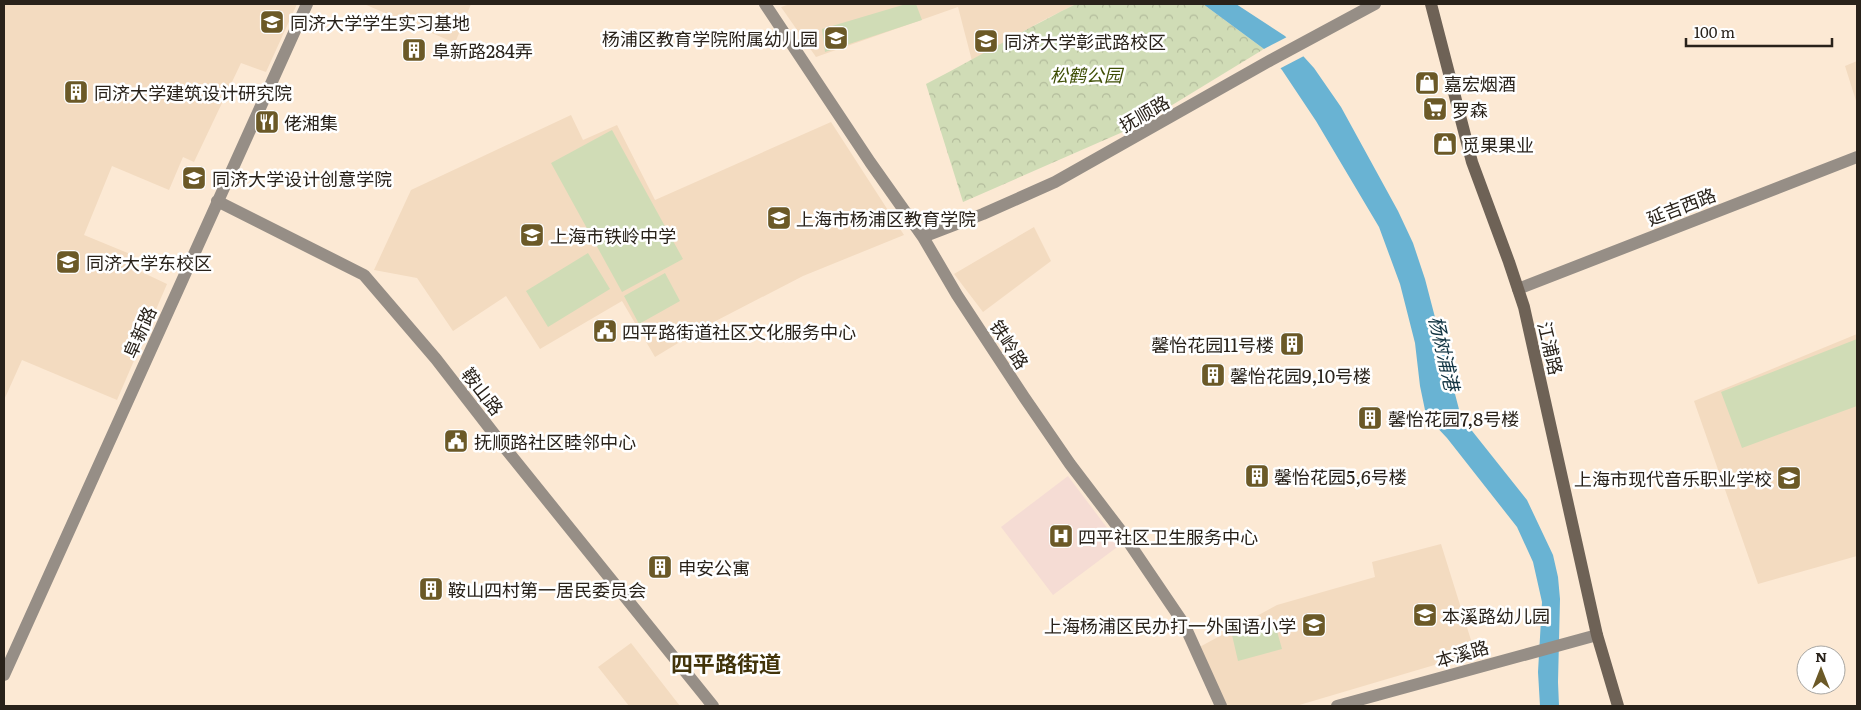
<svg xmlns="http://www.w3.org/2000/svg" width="1861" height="710" viewBox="0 0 1861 710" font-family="Literata,'Noto Sans SC',serif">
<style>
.built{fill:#f3dbc0}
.medical{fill:#f5dcd4}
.park{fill:url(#park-crowns)}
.pitch{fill:#d0dcb6}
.water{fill:#69b3d3}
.pier{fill:#fce9d4}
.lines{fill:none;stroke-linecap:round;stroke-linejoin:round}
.tertiary{stroke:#968e86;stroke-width:12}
.secondary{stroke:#6e6256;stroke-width:12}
.labels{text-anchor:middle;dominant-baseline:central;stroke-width:5;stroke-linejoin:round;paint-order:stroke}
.poi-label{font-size:18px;fill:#29221a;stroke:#fff;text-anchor:start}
.park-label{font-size:18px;font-style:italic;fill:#3e4e04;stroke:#fff}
.street-label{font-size:18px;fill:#29221a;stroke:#fff}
.water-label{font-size:19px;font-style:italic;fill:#123442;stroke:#fff}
.district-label{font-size:22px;font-weight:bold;fill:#42340a;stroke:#fff}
</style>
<defs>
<pattern id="park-crowns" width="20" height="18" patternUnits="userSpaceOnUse" patternTransform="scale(1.25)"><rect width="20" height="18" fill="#d0dcb6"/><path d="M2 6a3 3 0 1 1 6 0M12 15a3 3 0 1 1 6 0" fill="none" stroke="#b3bc9c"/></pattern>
</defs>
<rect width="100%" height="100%" fill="#fce9d4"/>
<path class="built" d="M4 4H297L266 72 241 63 194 162 183 157 169 190 112 166 84 235 135 256 131 267 167 284 117 400 22 360 4 400Z
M364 4H471L455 43Z
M790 4H1076L1040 22 972 61 958 7 816 57 781 7Z
M1857 61V104L1845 66Z
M571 115 583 140 617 125 655 200 831 122 904 235 803 276 708 325 655 357 622 301 540 349 506 296 453 331 417 278 374 270 411 190Z
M1034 227 1051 261 983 312 954 274Z
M1857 334V556L1758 584 1694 401Z
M1441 544 1475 653 1296 706H1224L1194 650 1277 605 1375 577 1372 562Z
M631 643 680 706H629L598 667Z"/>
<path class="medical" d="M1068 476 1120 545 1053 595 1001 527Z"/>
<path class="park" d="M1076 4H1203L1264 49 1141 124 963 202 926 84C977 58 1025 29 1076 4Z"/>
<path class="pitch" d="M906 4H916L922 20 825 52 822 29Z
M612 130 683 259 622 292 551 163Z
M588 253 610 289 548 327 526 291Z
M665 273 680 301 639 324 624 296Z
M1857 339V406L1742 448 1721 392Z
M1275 624 1282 649 1238 661 1232 635Z"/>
<path class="water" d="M1203 4H1236L1285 36 1314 68 1341 107 1398 211 1413 243 1425 279 1461 417 1527 500 1553 555 1558 577 1560 599 1558 682 1559 706H1540L1538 672 1542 602 1533 562 1517 527 1447 438 1431 421 1425 410 1420 386 1415 343 1400 284 1379 227 1316 121 1282 70 1264 49Z"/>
<path class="pier" d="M1287 37 1304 56 1279 69 1262 50Z"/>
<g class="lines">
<path class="tertiary" d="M765 4 870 162 923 237 957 295 1024 397 1070 464 1121 531 1184 624 1221 706
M217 201 364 275 436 359 505 448 713 706
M923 237 983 214 1055 182 1271 60 1375 4
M1518 289 1857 157
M4 675 307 4
M1337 706 1597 635"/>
<path class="secondary" d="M1431 4 1472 162 1509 262 1524 307 1597 635 1618 706"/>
</g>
<defs>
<symbol id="school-square" viewBox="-11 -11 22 22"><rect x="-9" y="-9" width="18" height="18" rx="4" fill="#6b5927" stroke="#fff"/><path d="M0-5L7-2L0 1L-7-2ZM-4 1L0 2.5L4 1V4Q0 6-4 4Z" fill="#fff"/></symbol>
<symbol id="university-square" viewBox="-11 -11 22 22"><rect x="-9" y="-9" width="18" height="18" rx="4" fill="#6b5927" stroke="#fff"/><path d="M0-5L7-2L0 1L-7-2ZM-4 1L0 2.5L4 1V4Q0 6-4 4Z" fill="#fff"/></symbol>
<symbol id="building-square" viewBox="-11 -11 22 22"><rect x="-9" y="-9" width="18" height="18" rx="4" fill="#6b5927" stroke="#fff"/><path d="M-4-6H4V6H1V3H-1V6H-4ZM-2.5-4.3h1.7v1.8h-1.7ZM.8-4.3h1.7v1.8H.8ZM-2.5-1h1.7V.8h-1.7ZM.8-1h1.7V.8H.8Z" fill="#fff"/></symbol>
<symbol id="shop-square" viewBox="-11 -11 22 22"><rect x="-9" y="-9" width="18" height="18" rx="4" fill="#6b5927" stroke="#fff"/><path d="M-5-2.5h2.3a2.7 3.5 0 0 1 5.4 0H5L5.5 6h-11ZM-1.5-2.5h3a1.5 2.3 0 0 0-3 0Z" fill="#fff"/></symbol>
<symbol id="supermarket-square" viewBox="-11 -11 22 22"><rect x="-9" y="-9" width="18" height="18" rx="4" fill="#6b5927" stroke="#fff"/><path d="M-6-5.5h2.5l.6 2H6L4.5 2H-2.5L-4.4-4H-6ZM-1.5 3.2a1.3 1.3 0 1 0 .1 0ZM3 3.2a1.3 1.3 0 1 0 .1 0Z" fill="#fff"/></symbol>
<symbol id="restaurant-square" viewBox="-11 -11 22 22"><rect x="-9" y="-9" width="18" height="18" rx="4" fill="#6b5927" stroke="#fff"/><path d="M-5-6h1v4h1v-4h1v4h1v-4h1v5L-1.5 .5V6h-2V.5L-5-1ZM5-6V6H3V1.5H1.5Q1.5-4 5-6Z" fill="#fff"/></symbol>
<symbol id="civic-square" viewBox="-11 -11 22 22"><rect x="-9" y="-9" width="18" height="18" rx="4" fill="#6b5927" stroke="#fff"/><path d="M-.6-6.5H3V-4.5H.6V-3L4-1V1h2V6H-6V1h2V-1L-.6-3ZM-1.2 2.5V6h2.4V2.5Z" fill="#fff"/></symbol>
<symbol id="hospital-square" viewBox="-11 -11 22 22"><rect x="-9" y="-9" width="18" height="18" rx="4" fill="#6b5927" stroke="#fff"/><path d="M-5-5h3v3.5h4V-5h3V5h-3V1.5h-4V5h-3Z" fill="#fff"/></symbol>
</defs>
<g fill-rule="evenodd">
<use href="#school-square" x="258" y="8" width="28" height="28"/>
<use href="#school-square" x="822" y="24" width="28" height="28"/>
<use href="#university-square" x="972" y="27" width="28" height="28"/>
<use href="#building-square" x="400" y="36" width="28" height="28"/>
<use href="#shop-square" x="1413" y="69" width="28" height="28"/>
<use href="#building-square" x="62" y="78" width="28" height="28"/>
<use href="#supermarket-square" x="1421" y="95" width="28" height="28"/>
<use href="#restaurant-square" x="253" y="108" width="28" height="28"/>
<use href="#shop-square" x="1431" y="130" width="28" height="28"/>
<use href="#school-square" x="180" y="164" width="28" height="28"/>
<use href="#school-square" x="765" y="204" width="28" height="28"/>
<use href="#school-square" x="518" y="221" width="28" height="28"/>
<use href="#school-square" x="54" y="248" width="28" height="28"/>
<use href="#civic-square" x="591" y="317" width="28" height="28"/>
<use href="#building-square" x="1278" y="330" width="28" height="28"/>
<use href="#building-square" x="1199" y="361" width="28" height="28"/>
<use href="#building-square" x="1356" y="404" width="28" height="28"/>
<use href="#civic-square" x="442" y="427" width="28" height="28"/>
<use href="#building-square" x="1243" y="462" width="28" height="28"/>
<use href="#school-square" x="1775" y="464" width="28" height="28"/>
<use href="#hospital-square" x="1047" y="522" width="28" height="28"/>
<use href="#building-square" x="646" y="553" width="28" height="28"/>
<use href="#building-square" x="417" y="575" width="28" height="28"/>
<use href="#school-square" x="1411" y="601" width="28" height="28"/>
<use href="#school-square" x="1300" y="611" width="28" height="28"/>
</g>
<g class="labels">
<g class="poi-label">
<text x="290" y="22">同济大学学生实习基地</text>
<text x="818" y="38" text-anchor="end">杨浦区教育学院附属幼儿园</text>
<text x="1004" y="41">同济大学彰武路校区</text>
<text x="432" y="50">阜新路284弄</text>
<text x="1444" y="83">嘉宏烟酒</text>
<text x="94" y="92">同济大学建筑设计研究院</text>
<text x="1452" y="109">罗森</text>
<text x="284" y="122">佬湘集</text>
<text x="1462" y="144">觅果果业</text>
<text x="212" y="178">同济大学设计创意学院</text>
<text x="796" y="218">上海市杨浦区教育学院</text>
<text x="550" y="235">上海市铁岭中学</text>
<text x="86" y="262">同济大学东校区</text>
<text x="622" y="331">四平路街道社区文化服务中心</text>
<text x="1274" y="344" text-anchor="end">馨怡花园11号楼</text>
<text x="1230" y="375">馨怡花园9,10号楼</text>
<text x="1388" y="418">馨怡花园7,8号楼</text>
<text x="474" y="441">抚顺路社区睦邻中心</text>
<text x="1274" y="476">馨怡花园5,6号楼</text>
<text x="1772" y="478" text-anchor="end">上海市现代音乐职业学校</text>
<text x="1078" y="536">四平社区卫生服务中心</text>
<text x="678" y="567">申安公寓</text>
<text x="448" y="589">鞍山四村第一居民委员会</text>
<text x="1442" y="615">本溪路幼儿园</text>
<text x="1296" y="625" text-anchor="end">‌上海杨浦区民办打一外国语小学</text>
</g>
<g class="park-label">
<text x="1086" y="74">松鹤公园</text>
</g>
<g class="street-label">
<text transform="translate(1144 113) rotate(-30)">抚顺路</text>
<text transform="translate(1681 206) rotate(-21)">延吉西路</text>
<text transform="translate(139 332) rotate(-66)">阜新路</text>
<text transform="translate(1010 344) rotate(57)">铁岭路</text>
<text transform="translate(1551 348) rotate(77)">江浦路</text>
<text transform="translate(483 391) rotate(52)">鞍山路</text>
<text transform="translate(1462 653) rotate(-16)">本溪路</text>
</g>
<g class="water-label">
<text transform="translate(1445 353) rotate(77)">杨树浦港</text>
</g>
<g class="district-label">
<text x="726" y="662">四平路街道</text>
</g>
</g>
<rect width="1861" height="710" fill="none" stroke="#29221a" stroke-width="10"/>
<g transform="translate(1821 670)"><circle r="24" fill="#ffffff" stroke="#a9a7a3"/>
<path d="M0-4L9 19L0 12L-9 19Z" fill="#6b5927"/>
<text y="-8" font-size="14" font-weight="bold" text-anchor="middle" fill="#29221a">N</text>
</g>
<path d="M1686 38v8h146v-8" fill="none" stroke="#29221a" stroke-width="2.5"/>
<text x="1694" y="38" font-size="15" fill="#29221a" stroke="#ffffff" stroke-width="4" paint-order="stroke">100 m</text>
</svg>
